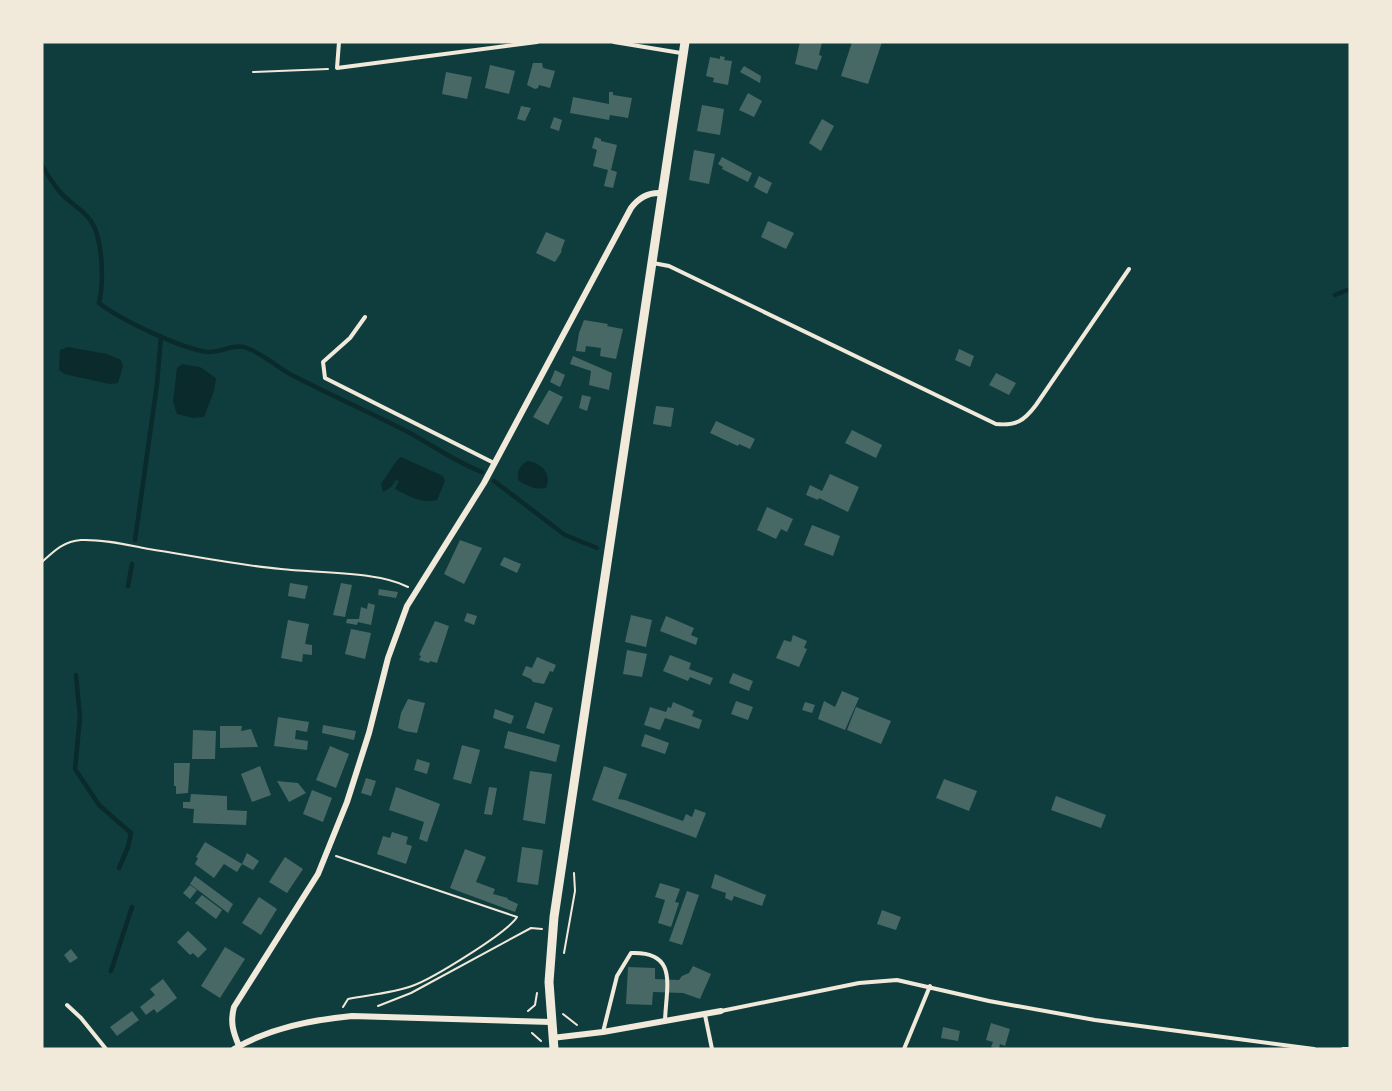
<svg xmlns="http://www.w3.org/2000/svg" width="1392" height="1091" viewBox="0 0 1392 1091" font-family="'PT Sans Narrow',sans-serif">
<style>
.water{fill:#0a2a2b}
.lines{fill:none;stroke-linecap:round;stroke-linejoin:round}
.stream{stroke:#0a2a2b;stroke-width:4.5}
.building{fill:#486865}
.path{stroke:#f1e9da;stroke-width:2}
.service{stroke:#f1e9da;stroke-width:4}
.minor{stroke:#f1e9da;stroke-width:6}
.tertiary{stroke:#f1e9da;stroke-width:9}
</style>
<rect width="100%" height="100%" fill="#0f3d3e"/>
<path class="water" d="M68 347 107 354 121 360 123 366 118 383 110 384 64 374 59 370 60 350Z
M182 364 200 367 216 378 214 391 204 417 193 418 177 414 173 402 177 368Z
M401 457 443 476 445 481 437 500C421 504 409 496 395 489L399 481 396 480 391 487 383 492 381 484 397 460Z
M528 461C543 464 552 474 546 488 535 490 527 486 518 480 517 470 520 465 528 461Z"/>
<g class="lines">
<path class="stream" d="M42 165C47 174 53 184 60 192 69 203 83 209 91 221 103 239 104 282 99 303 121 320 180 348 207 352 220 353 235 343 247 348 263 354 276 366 290 374 328 394 367 411 406 431 431 444 455 462 482 472
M1335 295 1350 289
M494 481 565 535 597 548
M135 540 157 384 161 336
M128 586 132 564
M76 675 80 717 75 769 99 805 131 833 128 847 119 868
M111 971 132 907"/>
</g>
<path class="building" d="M800 42H822L819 55 822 56 817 70 795 64Z
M852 42H882L868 84 841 76Z
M720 56 725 57 724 60 732 61 728 85 713 82 714 78 706 76 710 57 720 59Z
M533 63H542L543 68 555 71 550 88 539 85 538 88 535 89 527 85Z
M490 65 515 71 509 94 485 88Z
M744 66 761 76 760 83 740 72Z
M446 72 472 77 467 99 442 94Z
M609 92H613V95L632 98 628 118 610 115 609 120 570 113 573 97 609 104Z
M748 93 762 101 754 117 739 110Z
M702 105 724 109 720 135 697 131Z
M521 106 531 108 525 121 517 119Z
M554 117 562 120 559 131 550 128Z
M822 119 834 126 821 151 809 143Z
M595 137 601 139V141L617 145 611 170 617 172 613 188 604 186 608 170 593 166 597 150 592 148Z
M694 150 715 154 709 184 689 180Z
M722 157 752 173 748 182 722 169 723 167 718 164Z
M759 176 772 183 767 194 754 187Z
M768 221 794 233 786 249 761 237Z
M546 232 565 240 561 251H562L555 262 536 253Z
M584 320 608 324 607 326 623 329 616 359 600 356 601 348 586 346 585 352 576 351 579 333Z
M959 349 974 356 970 367 955 360Z
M573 356 612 373 609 390 589 385 591 371 570 364Z
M555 370 565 375 560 387 550 382Z
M996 373 1016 383 1009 395 989 385Z
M549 390 563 397 548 425 533 417Z
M582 395 591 397 587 411 579 408Z
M656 406 674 408 671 427 653 424Z
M716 421 755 439 750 449 739 444 738 446 710 433Z
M852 430 882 445 876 458 845 443Z
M830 474 859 487 848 512 819 498 818 500 806 495 810 485 822 491Z
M767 507 793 519 787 532 781 529 776 539 757 530Z
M812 525 840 536 833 556 804 545Z
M460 540 482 548 464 584 444 574Z
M504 557 521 564 517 573 500 565Z
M290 583 308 586 305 599 288 596Z
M341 583 352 585 345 617 333 615Z
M379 589 398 592 396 598 378 595Z
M368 603 375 605 371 625 358 622 357 625 346 623 347 619H359L361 607 367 609Z
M467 613 477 616 474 625 464 621Z
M631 615 652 620 646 647 625 642Z
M666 616 694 628 691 635 698 638 696 645 660 631Z
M288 620 309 624 305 644 312 645V655L303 654 302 662 281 658Z
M435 621 449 626 437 663 430 661 429 663 419 660 421 656 419 655Z
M351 629 371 633 365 659 345 654Z
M793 635 807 641 804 648 807 649 799 667 776 658 784 640 791 642Z
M627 650 647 654 642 677 623 674Z
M670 655 691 663 689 669 713 678 710 685 690 677 688 681 663 671Z
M537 657 556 665 553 672 550 671 544 684 533 682 531 679 522 675 526 666 532 668Z
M733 673 753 681 749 691 729 683Z
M842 691 859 698 845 730 818 719 824 701 835 707Z
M408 699 425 703 417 733 405 731 398 728 401 713Z
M736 701 753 707 748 720 731 714Z
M535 702 553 708 544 734 526 728Z
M673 702 694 711 692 716 702 720 699 729 665 718 660 730 644 725 650 707 666 712 668 707 671 708Z
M805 702 815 705 812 713 802 710Z
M856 707 891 721 881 744 847 730Z
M495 709 514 716 511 724 493 718Z
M278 717 309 722 307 732 296 730 295 739 308 741 307 750 274 746Z
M323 725 356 731 354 740 322 733Z
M220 726H242L241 731 251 729 258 747 220 748Z
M193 730 216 731 215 759H192Z
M508 731 560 745 556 762 504 748Z
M645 734 669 743 665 754 641 746Z
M462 745 480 750 471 784 453 779Z
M330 746 349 754 336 788 316 780Z
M417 759 430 763 427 774 414 770Z
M174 763H190L188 793 176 794V786H174Z
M260 766 271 795 252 802 241 774Z
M604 766 627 774 618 799 625 800 683 821 686 814 692 817 695 809 706 813 696 838 592 800Z
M530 771 552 774 545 824 523 820Z
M366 778 376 781 371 796 361 793Z
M944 779 977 791 969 811 936 798Z
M277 781 298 783 306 793 289 802Z
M396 787 440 804 427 842 419 839 424 822 389 810Z
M489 787 497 788 492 815 484 814Z
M312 790 332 798 323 822 303 814Z
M191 794 227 796V810L247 811 246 825 193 823 194 809 183 808V802H190Z
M1056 796 1106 815 1101 828 1051 810Z
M392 832 408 837 406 844 412 846 406 864 377 854 383 836 390 838Z
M205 842 242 864 247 853 259 861 253 870 242 864 237 872 224 864 214 878 195 864 198 858 196 857Z
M522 847 543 850 538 885 517 882Z
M465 849 486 857 476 882 495 889 493 894 508 898 507 899 518 904 515 912 450 888Z
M285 857 303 869 287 893 269 882Z
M715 874 766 895 762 906 734 896 732 901 725 898 726 893 711 888Z
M195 876 233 904 228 913 190 884Z
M660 883 680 889 675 902 679 903 671 927 658 923 665 900 655 897Z
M190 885 197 890 190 899 183 893Z
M687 891 699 895 682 945 669 941Z
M202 895 222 910 216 919 195 903Z
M259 897 277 909 261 935 242 923Z
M882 910 901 917 896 930 877 924Z
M188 931 207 949 198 958 193 953 190 955 177 942Z
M225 947 245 959 220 998 201 986Z
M71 949 78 958 70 963 64 955Z
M693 966 711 974 700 999 683 993 653 992 652 1005 626 1004 628 967 655 968V979L679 980 682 976 689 973Z
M163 979 177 998 157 1013 154 1009 146 1015 140 1007 155 995 150 989Z
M132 1011 139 1020 117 1036 110 1027Z
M991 1023 1010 1029 1005 1046 1000 1044 999 1049 991 1047 993 1042 986 1040Z
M943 1027 960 1031 958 1041 941 1038Z"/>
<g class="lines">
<path class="path" d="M253 72 328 69
M42 562C54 551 64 541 81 540 103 539 128 545 149 549 193 556 237 565 281 569 316 573 377 571 408 587
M336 856 517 917C507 933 432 979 412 986 392 993 369 995 348 999L343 1007
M564 953 575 891 574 873
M378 1006 411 993 531 928 542 929
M528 1011 535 1005 537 993
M563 1014 577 1025
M532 1033 541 1041"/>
<path class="service" d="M339 42 337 68 537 42
M614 42 681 53
M653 263 669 266 996 424C1016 426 1024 421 1036 405L1129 269
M365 317 350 338 323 362 325 378 494 463
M67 1005 81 1018 106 1049
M721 1011 859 983 897 980 989 1001 1095 1020 1314 1049
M705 1015 712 1049
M603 1032 617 976 631 953C679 951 666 987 665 1021
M904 1049 930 986
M1343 1049H1350"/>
<path class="minor" d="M552 1038 603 1032 721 1011
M239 1046C233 1032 230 1022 234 1007L318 874 347 802 369 733 388 658 407 606 484 483 631 208C639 197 649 192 662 193
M234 1049C270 1028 311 1020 352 1016L551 1022"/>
<path class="tertiary" d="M554 1049 549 982 554 917 685 42"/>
</g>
<rect width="1392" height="1091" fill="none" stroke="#f1e9da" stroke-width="87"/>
</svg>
